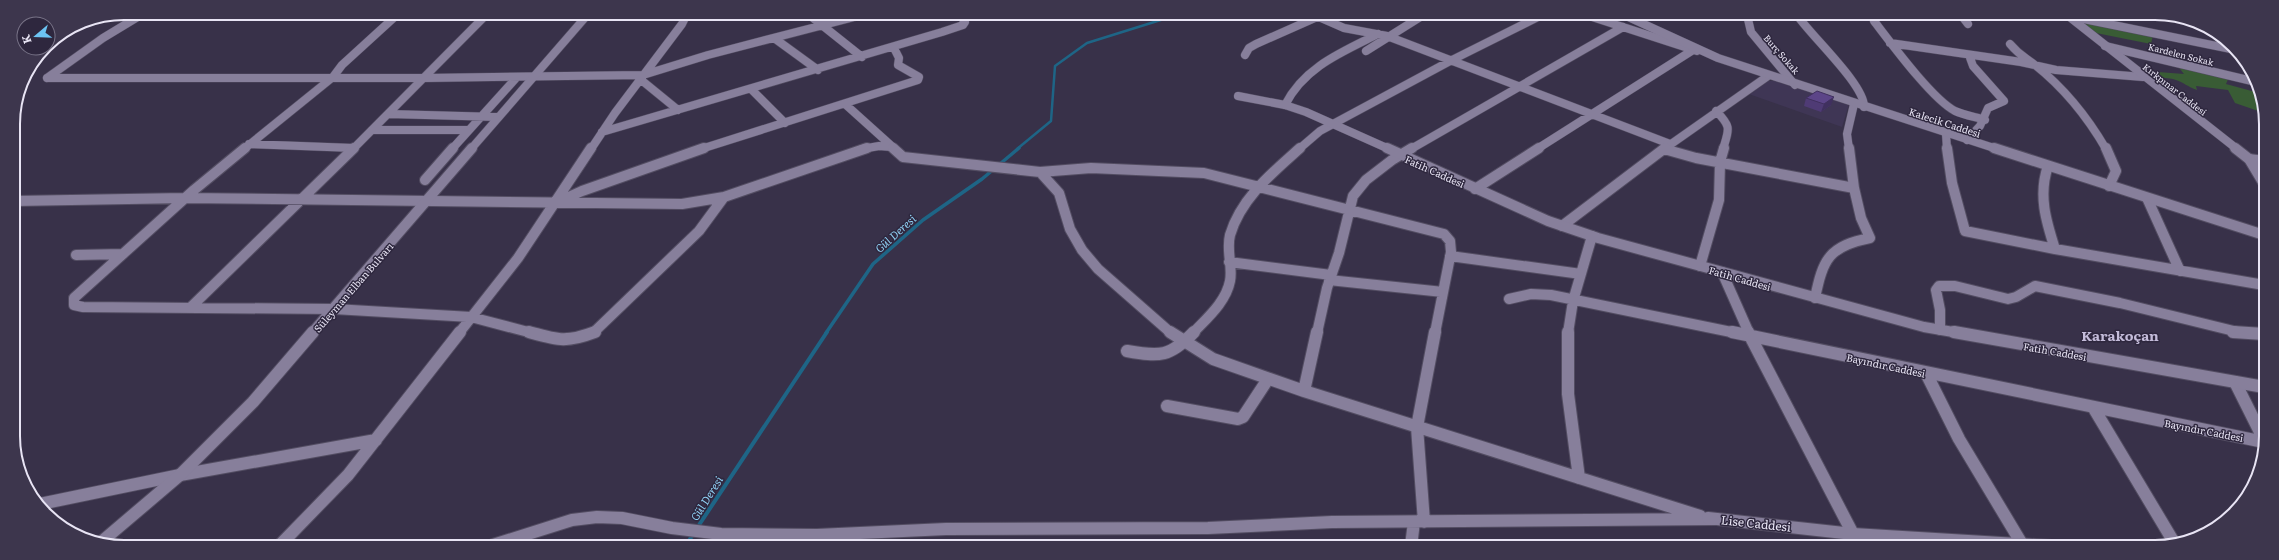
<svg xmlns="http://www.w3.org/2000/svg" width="2279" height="560" viewBox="0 0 2279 560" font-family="Literata,serif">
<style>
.built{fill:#3f3655}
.green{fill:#395c35}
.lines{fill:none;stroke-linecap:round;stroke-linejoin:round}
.stream-far2{stroke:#1e6586;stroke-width:2.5}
.stream-far1{stroke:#1e6586;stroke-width:3.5}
.stream{stroke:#1e6586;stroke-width:4}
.minor-far2-casing{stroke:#534d62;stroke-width:9}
.minor-far1-casing{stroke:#534d62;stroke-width:12}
.minor-casing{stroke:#534d62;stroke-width:14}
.tertiary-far2-casing{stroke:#534d62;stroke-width:9}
.tertiary-far1-casing{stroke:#534d62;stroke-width:12}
.tertiary-casing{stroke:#534d62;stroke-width:14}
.minor-far2{stroke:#877f9b;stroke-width:8}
.minor-far1{stroke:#877f9b;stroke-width:10}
.minor{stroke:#877f9b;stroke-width:12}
.tertiary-far2{stroke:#877f9b;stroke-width:8}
.tertiary-far1{stroke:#877f9b;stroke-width:10}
.tertiary{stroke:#877f9b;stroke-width:12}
.wall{fill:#4f3b75}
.shaded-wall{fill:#40305f}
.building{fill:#5c4588;stroke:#40305f}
.labels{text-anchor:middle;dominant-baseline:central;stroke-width:3;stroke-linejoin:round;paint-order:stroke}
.far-street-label{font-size:9px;fill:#e8e4f4;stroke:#2e273e}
.street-label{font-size:10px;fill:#e8e4f4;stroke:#2e273e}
.water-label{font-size:11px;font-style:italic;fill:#91d2f6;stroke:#2e273e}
.near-street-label{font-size:12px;fill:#e8e4f4;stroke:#2e273e}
.district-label{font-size:14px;font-weight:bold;fill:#c4bcda;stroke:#2e273e}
.rim{fill:none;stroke:#e8e4f4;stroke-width:2}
</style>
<rect width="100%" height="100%" fill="#383149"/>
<path class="built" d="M1768 81H1777L1849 104 1842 127 1749 94Z"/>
<path class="green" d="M2080 20 2153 35 2151 44 2096 33Z
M2176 64 2229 77 2226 84 2259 93 2264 103V113L2235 103 2228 90 2196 86 2197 90C2188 87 2183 82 2176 80 2164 76 2156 80 2145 71L2184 74Z"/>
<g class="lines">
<path class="stream-far2" d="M1017 149 1051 121 1055 66 1087 43 1167 18 1171 14"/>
<path class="stream-far1" d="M826 333 873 264 923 220 982 179 1019 148"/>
<path class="stream" d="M697 528 827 332
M686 545 694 533"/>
<defs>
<path id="minor-far2" d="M808 14 862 57
M1312 14 1344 28 1387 36 1670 144
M1586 15 1697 51
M1747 15 1751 32 1795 85
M1797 15C1811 36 1865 85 1864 107
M1961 15 1968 24
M2064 15 2236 50
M1874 21C1891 43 1932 99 1955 111 1964 115 1975 117 1985 120
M774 38 818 70
M1890 43 2021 62 2056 70 2143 77
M2010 44C2020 56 2025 57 2035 65 2064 88 2088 118 2106 149
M2105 46 2252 81
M1366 51 1425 14
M1245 55 1249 48 1256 44 1317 17
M47 78H425L643 75 708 55 866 14
M47 78 103 38 141 15 199 13
M640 79 678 110
M751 89 785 123
M845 104 895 149
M1285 105C1304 67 1342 52 1378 34
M1716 111C1732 127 1729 129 1723 149
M389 114 498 117
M372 130H469
M602 132 942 32 963 25 965 22 959 14
M1946 134 1947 149
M1967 140 1980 126 1988 108 2004 101 1973 66 1969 55
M249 144 354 148
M244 149 333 77 342 65 399 13
M353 149 488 13
M452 149 517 77
M591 149 615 113 682 24 687 14
M701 149 918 80 919 77 898 65 899 58 894 48
M862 149 879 146 891 147
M1299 149 1320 131 1452 60 1542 15
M1411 149 1623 27
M1537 149 1693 50
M1664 149 1768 76
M1849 149 1847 134 1854 104"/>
<path id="minor-far1" d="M245 148 194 190 74 298V305L83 307 334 309 471 317 532 333
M893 148 903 157 1040 172 1059 193 1070 229 1082 250 1098 269 1171 333
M1947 148 1952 183 1965 231 2055 249 2264 285
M2106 148 2116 171 2109 186
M1664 149 1696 158 1854 188 1849 148
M2249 159 2264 161
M2048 166C2038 195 2046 221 2055 249
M1040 172 1091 168 1204 173 1444 234 1450 241 1451 252 1435 333
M425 180 453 148
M1475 189 1539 148
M2147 198 2180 271
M14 201 185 198 682 204 724 197 867 148
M560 201 582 191 704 148
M1562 226 1665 148
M76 255 123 254
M1450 256 1581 274
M1229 262 1331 275
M1700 266 1719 200 1720 162 1724 148
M1722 272 1749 333
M1329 280 1443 292
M1815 298C1823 259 1829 246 1870 238L1861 218 1854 188
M1509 299 1531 294 1551 295 1736 333
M190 308 354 148
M1940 330V310L1936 290 1939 286H1955L2008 299 2016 297 2035 286 2120 303 2242 333
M459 333 518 258 591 148
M593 333 699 231 724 197
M1193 333C1207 318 1226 302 1230 281 1233 266 1226 251 1230 235 1241 198 1272 173 1300 148
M1317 333 1327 288 1339 253 1353 196 1366 180 1392 160 1412 148
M1568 333 1573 301 1592 236"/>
<path id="minor" d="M529 332C558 340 566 343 595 332
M1170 332 1213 359 1304 391 1700 516
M1568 332V394L1579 478
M1732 332 2264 442
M1748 332 1853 534
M2233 332 2264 334
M1127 351C1160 357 1170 357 1194 332
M1926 373 1959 439 2022 544
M2235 382 2264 440
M1304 391 1317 332
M1167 406 1238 419 1243 417 1268 379
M2093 407 2175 544
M40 504 180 475 376 440
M1424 522 1417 427 1435 332
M280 545 348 475 460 332
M493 545 572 520 597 517 622 518 672 528 721 534 817 535 946 529 1208 528 1332 522 1716 519
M816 545 817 535
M1411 546 1414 522"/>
<path id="tertiary-far2" d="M1624 15 1718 58 1997 149
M2067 15 2237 149
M1238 96 1285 105 1306 112 1389 149
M471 149 589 13"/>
<path id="tertiary-far1" d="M1387 148 1548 221 1598 238 1924 327 1959 333
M1994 148 2264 235
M2235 148 2249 159 2264 184
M312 333 472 148"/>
<path id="tertiary" d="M1954 332 2264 387
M1708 518 1853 534 2068 547
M100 543 180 475 253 402 313 332"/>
</defs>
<use href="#minor-far2" class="minor-far2-casing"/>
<use href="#minor-far1" class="minor-far1-casing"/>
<use href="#minor" class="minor-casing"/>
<use href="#tertiary-far2" class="tertiary-far2-casing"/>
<use href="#tertiary-far1" class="tertiary-far1-casing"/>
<use href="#tertiary" class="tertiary-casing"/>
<use href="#minor-far2" class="minor-far2"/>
<use href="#minor-far1" class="minor-far1"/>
<use href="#minor" class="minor"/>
<use href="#tertiary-far2" class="tertiary-far2"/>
<use href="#tertiary-far1" class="tertiary-far1"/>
<use href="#tertiary" class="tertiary"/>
</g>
<path class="wall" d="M1806 98 1831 105 1821 112 1804 106Z"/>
<path class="shaded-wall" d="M1834 97 1831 105 1821 112 1824 104Z"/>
<path class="building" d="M1817 91 1834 97 1824 104 1806 98Z"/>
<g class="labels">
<g class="far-street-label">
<text transform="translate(1782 54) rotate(49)">Burç Sokak</text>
<text transform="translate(2181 54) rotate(14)">Kardelen Sokak</text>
<text transform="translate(2175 89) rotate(38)">Kırkpınar Caddesi</text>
</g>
<g class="street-label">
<text transform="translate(1945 122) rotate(18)">Kalecik Caddesi</text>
<text transform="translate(1435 171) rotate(24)">Fatih Caddesi</text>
<text transform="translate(1740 278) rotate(16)">Fatih Caddesi</text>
<text transform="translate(353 287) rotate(-49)">Süleyman Elban Bulvarı</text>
<text transform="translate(2055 351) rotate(10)">Fatih Caddesi</text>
<text transform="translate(1886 365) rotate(12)">Bayındır Caddesi</text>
<text transform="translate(2204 430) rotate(11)">Bayındır Caddesi</text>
</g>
<g class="water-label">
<text transform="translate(895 233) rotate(-42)">Gül Deresi</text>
<text transform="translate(706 498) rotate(-58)">Gül Deresi</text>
</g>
<g class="near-street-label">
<text transform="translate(1756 523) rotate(6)">Lise Caddesi</text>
</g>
<g class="district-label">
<text x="2120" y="335">Karakoçan</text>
</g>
</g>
<path d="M0 0H2279V560H0ZM124 20H2155A104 104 0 0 1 2259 124V436A104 104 0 0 1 2155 540H124A104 104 0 0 1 20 436V124A104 104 0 0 1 124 20Z" fill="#3d364d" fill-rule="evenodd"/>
<path class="rim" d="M124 20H2155A104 104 0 0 1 2259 124V436A104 104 0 0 1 2155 540H124A104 104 0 0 1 20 436V124A104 104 0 0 1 124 20Z"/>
<g transform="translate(36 36) rotate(251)"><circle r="19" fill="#2e273e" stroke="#787387"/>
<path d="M0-3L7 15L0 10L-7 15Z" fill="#6cc3f2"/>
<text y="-6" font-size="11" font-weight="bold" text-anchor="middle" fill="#e8e4f4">K</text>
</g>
</svg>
